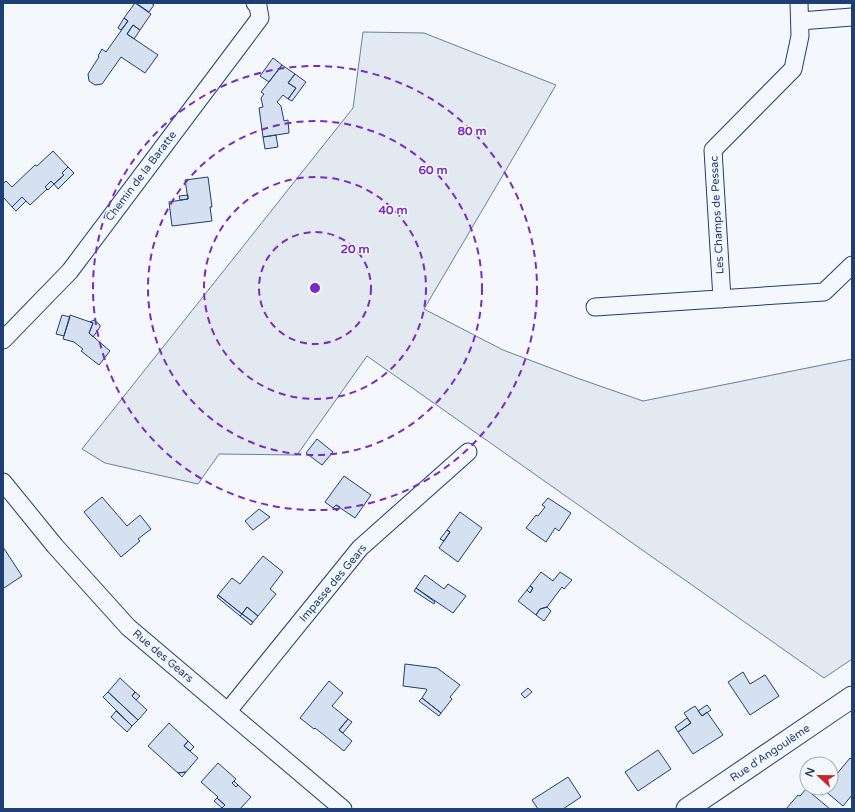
<svg xmlns="http://www.w3.org/2000/svg" width="855" height="812" viewBox="0 0 855 812" font-family="'Varela Round',sans-serif">
<style>
.green{fill:#e3e9f0;stroke:#687fa3}
.building{fill:#d5e0f0;stroke:#1d3f73}
.lines{fill:none;stroke-linecap:round;stroke-linejoin:round}
.minor-casing{stroke:#1d3f73;stroke-width:19}
.tertiary-casing{stroke:#1d3f73;stroke-width:23}
.minor{stroke:#f4f7fb;stroke-width:17}
.tertiary{stroke:#f4f7fb;stroke-width:21}
.ring{fill:none;stroke:#7b2cbf;stroke-width:2;stroke-dasharray:7 5}
.labels{text-anchor:middle;dominant-baseline:central;stroke-width:3;stroke-linejoin:round;paint-order:stroke}
.street-label{font-size:11px;fill:#1d3f73;stroke:#f4f7fb}
.centre{fill:#7b2cbf;stroke:#f4f7fb;stroke-width:2}
.ring-label{font-size:12px;text-anchor:middle;font-weight:bold;fill:#7b2cbf;stroke:#f4f7fb;stroke-width:3;stroke-linejoin:round;paint-order:stroke}
</style>
<rect width="100%" height="100%" fill="#f4f7fb"/>
<path class="green" d="M363 32 424 33 556 85 424 309 503 350 577 378 643 401 852 359V659L824 678 367 356 297 455 219 454 198 484 105 463 82 449 353 108Z"/>
<path class="building" d="M135 3 151 14 140 30 133 25 127 34 158 55 145 73 121 57 102 84 95 85 89 81 88 74 99 57 98 56 102 49 106 52 128 21 124 18Z
M136 3H151L154 5 149 12Z
M124 18 128 21 121 30 118 28Z
M133 25 140 30 134 39 127 34Z
M273 58 282 65 269 82 260 76Z
M282 65 295 74 288 83 296 88 288 99 283 95 277 102 281 106 284 121 288 120 289 133 263 137 259 108 263 107 261 98 264 94 261 92Z
M295 74 306 82 292 101 288 99 296 88 288 83Z
M276 135 278 147 265 149 263 137Z
M53 151 68 167 62 173 64 175 54 184 51 181 45 187 47 189 30 205 22 197 12 207 3 197V184L6 181 12 187 35 165 37 166Z
M68 167 74 173 58 189 54 184 64 175 62 173Z
M208 177 212 207H210L212 221 172 226 169 202 188 199 185 180Z
M51 181 54 184 48 190 45 187Z
M188 195V199L180 200 179 196Z
M22 197 26 201 16 211 12 207Z
M62 315 70 317 64 336 56 334Z
M70 315 93 323 89 333 110 351 99 365 81 351 83 349 74 342 63 339Z
M94 320 100 325V327L93 337 89 333 93 323 90 322Z
M317 439 333 452 322 465 306 453Z
M344 476 371 495 355 518 336 505 333 508 325 502Z
M102 497 127 526 140 515 151 529 138 539 140 541 121 557 84 512Z
M548 498 571 513 559 531 555 528 546 542 526 528 536 515 538 516 545 507 542 505Z
M336 505 340 507 337 511 333 508Z
M259 509 270 517 253 530 245 521Z
M460 512 482 528 458 562 439 548 450 532 447 530Z
M447 530 450 532 444 541 440 539Z
M3 547 22 576 4 588 3 587Z
M263 556 283 572 270 589 276 594 258 616 247 607 242 614 218 595 232 578 240 584Z
M541 572 553 581 560 572 572 580 564 589 562 587 547 607 540 609 536 615 518 601 527 590 530 593 533 588 530 586Z
M425 575 444 589 448 584 466 596 453 613 416 588Z
M530 586 533 588 530 593 527 590Z
M416 588 435 602 434 604 414 591Z
M218 595 242 614 240 616 217 597Z
M247 607 258 616 253 622 242 614Z
M547 607 551 611 544 621 536 615 540 609Z
M242 614 253 622 251 625 240 616Z
M405 664 437 668 460 685 450 697 452 699 441 713 422 698 427 690 426 689 403 686Z
M743 672 750 684 765 675 779 696 750 715 728 682Z
M120 678 135 692 132 696 147 710 138 720 108 692Z
M329 681 343 693 332 706 348 719 339 730 352 741 344 751 315 728 314 729 300 718Z
M528 688 532 692 525 698 521 694Z
M108 692 138 720 132 726 103 697Z
M135 692 140 696 136 700 132 696Z
M422 698 441 713 439 716 419 701Z
M707 705 711 710 702 716 698 711Z
M695 706 702 716 707 712 723 735 693 754 678 732 691 723 684 713Z
M116 711 132 726 127 732 111 717Z
M687 718 691 723 678 732 675 727Z
M348 719 352 722 343 733 339 730Z
M169 723 188 741 184 746 198 758 186 772 178 773 148 746Z
M188 741 194 747 190 751 184 746Z
M658 750 671 769 638 791 625 772Z
M850 758 852 760V795L843 806 824 790 825 788H831V781Z
M218 763 236 779 232 783 236 787 238 785 251 797 240 809H223L222 808 225 805 217 798 218 797 201 782Z
M186 772 182 777 178 773Z
M568 777 581 797 563 809H538L532 800Z
M234 781 238 785 236 787 232 783Z
M806 789 830 809H786L798 795 800 796Z
M217 798 225 805 222 808 214 801Z"/>
<g class="lines">
<defs>
<path id="minor" d="M800 21 852 17
M722 299 713 150 793 69 800 36 799 3
M595 307 824 292 852 265
M3 340 70 271 260 18 258 6 255 3
M3 482 55 546 128 627 343 809
M228 711 360 548 468 452"/>
<path id="tertiary" d="M687 809 852 697"/>
</defs>
<use href="#minor" class="minor-casing"/>
<use href="#tertiary" class="tertiary-casing"/>
<use href="#minor" class="minor"/>
<use href="#tertiary" class="tertiary"/>
</g>
<g class="ring">
<circle cx="315" cy="288" r="56"/>
<circle cx="315" cy="288" r="111"/>
<circle cx="315" cy="288" r="167"/>
<circle cx="315" cy="288" r="222"/>
</g>
<g class="labels">
<g class="street-label">
<text transform="translate(141 176) rotate(-53)">Chemin de la Baratte</text>
<text transform="translate(717 215) rotate(-93)">Les Champs de Pessac</text>
<text transform="translate(333 583) rotate(-50)">Impasse des Gears</text>
<text transform="translate(163 656) rotate(40)">Rue des Gears</text>
<text transform="translate(770 753) rotate(-34)">Rue d'Angoulême</text>
</g>
</g>
<circle cx="315" cy="288" r="6" class="centre"/>
<g class="ring-label">
<text x="472" y="135">80 m</text>
<text x="433" y="174">60 m</text>
<text x="393" y="214">40 m</text>
<text x="355" y="253">20 m</text>
</g>
<rect width="855" height="812" fill="none" stroke="#1d3f73" stroke-width="8"/>
<g transform="translate(819 776) rotate(292)"><circle r="19" fill="#f4f7fb" stroke="#9eadc5"/>
<path d="M0-3L7 15L0 10L-7 15Z" fill="#c62828"/>
<text y="-6" font-size="11" font-weight="bold" text-anchor="middle" fill="#1d3f73">N</text>
</g>
</svg>
